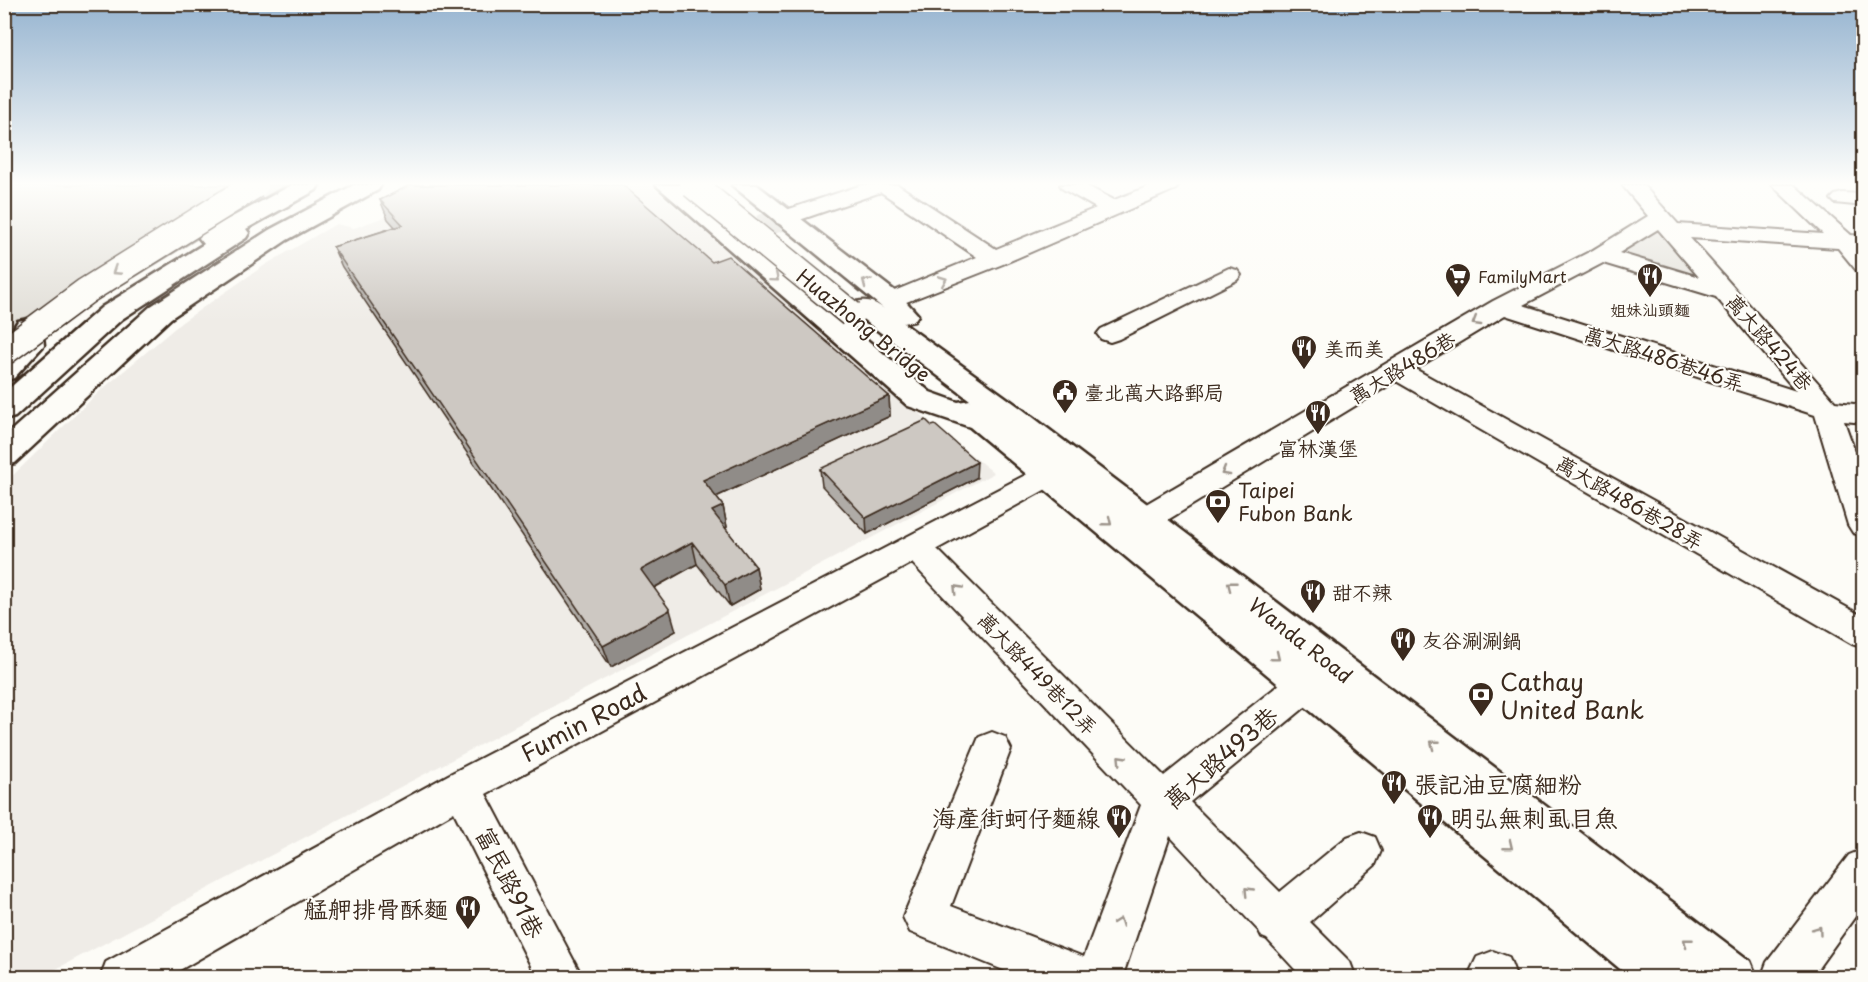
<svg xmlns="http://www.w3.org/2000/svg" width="1868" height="982" viewBox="0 0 1868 982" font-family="'Playpen Sans','LXGW WenKai TC',sans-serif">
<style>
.built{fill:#efece7}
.green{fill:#e1ded7;stroke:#8e847a;stroke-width:1.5}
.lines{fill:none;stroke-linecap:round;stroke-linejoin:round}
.minor-tunnel{stroke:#d6d2cc;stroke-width:23;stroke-dasharray:23 12;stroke-linecap:butt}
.minor-casing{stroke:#3b2a1e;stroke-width:4}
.major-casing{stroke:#3b2a1e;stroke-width:5}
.highway-casing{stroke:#3b2a1e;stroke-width:5}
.minor{fill:#fdfcf7;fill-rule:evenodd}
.major{fill:#fdfcf7;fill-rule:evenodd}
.highway{fill:#fdfcf7;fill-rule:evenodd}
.major-bridge-casing{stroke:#3b2a1e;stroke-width:29;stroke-linecap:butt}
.highway-bridge-casing{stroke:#3b2a1e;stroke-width:29;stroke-linecap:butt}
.major-bridge{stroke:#fdfcf7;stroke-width:26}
.highway-bridge{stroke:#fdfcf7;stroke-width:26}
.wall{fill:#b0aca7;stroke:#3b2a1e;stroke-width:1.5}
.shaded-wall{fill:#908c88;stroke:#3b2a1e;stroke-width:1.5}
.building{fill:#cdc8c2;stroke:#3b2a1e;stroke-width:1.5}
.oneway{stroke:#9c938a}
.labels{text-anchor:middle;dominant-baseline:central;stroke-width:4.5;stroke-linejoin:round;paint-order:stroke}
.far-poi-label{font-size:16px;fill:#3b2a1e;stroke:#fdfcf7;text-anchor:start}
.street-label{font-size:20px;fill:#3b2a1e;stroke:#fdfcf7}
.poi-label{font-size:20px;fill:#3b2a1e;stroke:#fdfcf7;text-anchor:start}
.near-poi-label{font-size:24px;fill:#3b2a1e;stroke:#fdfcf7;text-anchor:start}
.near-street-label{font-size:24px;fill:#3b2a1e;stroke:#fdfcf7}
</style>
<rect width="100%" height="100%" fill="#fdfcf7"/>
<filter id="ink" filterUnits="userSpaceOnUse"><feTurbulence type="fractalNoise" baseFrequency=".0167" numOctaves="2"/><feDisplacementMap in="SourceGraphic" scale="12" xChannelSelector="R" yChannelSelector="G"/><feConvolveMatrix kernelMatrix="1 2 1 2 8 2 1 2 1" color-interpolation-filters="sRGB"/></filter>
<g filter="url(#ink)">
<path class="built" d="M448 185H650L873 376 994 473 41 977 5 978V483L99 392 182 322 265 265 336 224 354 228 393 214Z"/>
<path class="green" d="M5 185H285L84 308 5 364Z
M1647 229 1664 232 1700 275 1690 279 1611 251Z"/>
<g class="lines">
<path class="minor-tunnel" d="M727 238 785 218"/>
<defs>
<path id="minor" d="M862 185H898L996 249 1096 208 1063 189 1060 185H1085L1114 200 1152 185H1179L1176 189 1003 264 891 308 882 306 879 301 882 296 977 257 881 192 785 225 777 223 774 218 777 213Z
M1622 185H1643L1678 224 1823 234 1772 185H1794L1851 235 1864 236V272L1856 270 1838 248 1690 238 1835 402 1864 405V423L1844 421 1864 477V536L1853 533 1848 525 1815 415 1505 315 1415 369 1864 617V648L1852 644 1396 381 1156 527 1145 530 1134 527 1130 519 1134 511 1493 301 1593 250 1648 216ZM1658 229 1699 277 1619 253ZM1603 263 1716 297 1796 391 1523 305Z
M1842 193 1864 194V206L1835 203 1831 199 1835 195Z
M1229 268 1237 270 1241 275 1237 280 1119 339 1110 342 1101 339 1097 334 1101 329Z
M1049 465 1059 468 1064 475 1059 482 937 549 1164 776 1295 672 1308 668 1321 672 1326 683 1321 694 1190 802 1280 892 1347 837 1361 832 1375 837 1381 851 1375 865 1310 922 1350 962 1356 978H1303L1267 939 1262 937 1259 931 1170 836 1122 978H1023L910 932 903 917 979 737 992 732 1005 737 1011 749 951 906 1084 957 1141 805 912 563 486 794 583 978H537L454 812 166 978H100L106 962 448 775 1039 468Z
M1864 849V904L1811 978H1761L1767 962 1849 855Z
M1493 951 1509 957 1515 973 1513 978H1467L1477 957Z"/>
<path id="major" d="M656 185H680L930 392 958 402 970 400 856 314 852 308 856 302C868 299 874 302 884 309L732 185H757L900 295 918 315 914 321 903 323 1022 409 1750 961 1757 978H1631L970 427 908 406Z"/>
<path id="highway" d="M292 185H319L316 190 246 229 249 233 246 238 122 319 15 417 4 420V393L102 307 204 244 199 238 202 233Z
M354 185H381L378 190 287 240 171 318 15 463 4 465V437L151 306 269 230Z
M28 319 38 321 42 327 44 345 14 378 4 381V355L16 343 14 327 18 321Z"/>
</defs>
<use href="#minor" class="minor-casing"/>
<use href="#major" class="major-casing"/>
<use href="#highway" class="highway-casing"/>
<use href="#minor" class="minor"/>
<use href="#major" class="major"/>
<use href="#highway" class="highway"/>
<defs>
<path id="major-bridge" d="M693 185 851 314"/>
<path id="highway-bridge" d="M4 352 86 291 255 185"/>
</defs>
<use href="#major-bridge" class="major-bridge-casing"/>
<use href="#highway-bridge" class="highway-bridge-casing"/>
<use href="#major-bridge" class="major-bridge"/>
<use href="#highway-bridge" class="highway-bridge"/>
</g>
<path class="wall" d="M380 200 712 262 889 396 890 416 716 497 723 506 727 527 725 528 756 567 760 589 730 606 697 564 654 588 676 631 611 667 342 267 333 247 395 227 388 219Z
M820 469 976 478 867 534 822 486Z"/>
<path class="shaded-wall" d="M889 396 890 416 707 501 703 480Z
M977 462 976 478 867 534 866 518Z
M723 506 727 527 716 532 712 511Z
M692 542 697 564 648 591 641 570Z
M756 567 760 589 730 606 725 585Z
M670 610 676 631 611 667 603 646Z"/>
<path class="building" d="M410 185H623L712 262 728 256 889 396 703 480 723 506 712 511 756 567 725 585 692 542 641 570 670 610 603 646 333 247 403 225 380 200Z
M926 420 932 426 935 425 977 462 866 518 820 469Z"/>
<defs><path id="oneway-chevron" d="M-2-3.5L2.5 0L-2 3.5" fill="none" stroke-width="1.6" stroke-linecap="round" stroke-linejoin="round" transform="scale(1.5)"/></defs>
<g class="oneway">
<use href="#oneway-chevron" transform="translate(116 271) rotate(147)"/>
<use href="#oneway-chevron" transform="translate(775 278) rotate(40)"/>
<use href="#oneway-chevron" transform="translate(943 280) rotate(-22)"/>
<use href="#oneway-chevron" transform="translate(866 282) rotate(-142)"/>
<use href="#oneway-chevron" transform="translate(1476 322) rotate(149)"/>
<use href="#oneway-chevron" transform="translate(1225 472) rotate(150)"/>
<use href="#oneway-chevron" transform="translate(1108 522) rotate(39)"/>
<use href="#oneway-chevron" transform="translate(1231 585) rotate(-142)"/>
<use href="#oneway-chevron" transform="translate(957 589) rotate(-134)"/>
<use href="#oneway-chevron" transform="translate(1276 657) rotate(39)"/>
<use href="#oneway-chevron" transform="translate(1434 744) rotate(-142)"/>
<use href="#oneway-chevron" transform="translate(1121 759) rotate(-134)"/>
<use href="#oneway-chevron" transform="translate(1509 846) rotate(39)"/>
<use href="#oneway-chevron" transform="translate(1248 891) rotate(-134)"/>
<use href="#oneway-chevron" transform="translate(1119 922) rotate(-70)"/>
<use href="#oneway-chevron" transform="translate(1818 930) rotate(-54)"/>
<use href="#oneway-chevron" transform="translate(1687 942) rotate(-142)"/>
</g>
</g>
<linearGradient id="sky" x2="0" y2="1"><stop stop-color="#96b4d0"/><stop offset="0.57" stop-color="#fefefb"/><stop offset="1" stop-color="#fefefb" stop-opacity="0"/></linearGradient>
<rect width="1868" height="322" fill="url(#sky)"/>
<defs>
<symbol id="supermarket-pin" viewBox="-11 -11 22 30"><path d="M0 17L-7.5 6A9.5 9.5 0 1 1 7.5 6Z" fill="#3b2a1e" stroke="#fdfcf7"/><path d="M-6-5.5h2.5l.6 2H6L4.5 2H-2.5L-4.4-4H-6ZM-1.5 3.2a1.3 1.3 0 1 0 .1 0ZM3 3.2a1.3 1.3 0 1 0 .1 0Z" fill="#fff"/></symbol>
<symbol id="restaurant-pin" viewBox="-11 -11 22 30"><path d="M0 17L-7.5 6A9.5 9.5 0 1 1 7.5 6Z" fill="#3b2a1e" stroke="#fdfcf7"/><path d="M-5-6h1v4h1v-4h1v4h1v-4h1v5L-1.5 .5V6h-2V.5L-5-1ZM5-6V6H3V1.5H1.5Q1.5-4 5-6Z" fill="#fff"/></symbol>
<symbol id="civic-pin" viewBox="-11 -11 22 30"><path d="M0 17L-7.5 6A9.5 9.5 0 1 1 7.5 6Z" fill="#3b2a1e" stroke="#fdfcf7"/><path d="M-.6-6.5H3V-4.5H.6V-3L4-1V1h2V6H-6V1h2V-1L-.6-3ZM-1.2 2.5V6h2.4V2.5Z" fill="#fff"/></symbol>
<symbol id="bank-pin" viewBox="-11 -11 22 30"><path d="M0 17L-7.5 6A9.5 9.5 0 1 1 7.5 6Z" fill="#3b2a1e" stroke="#fdfcf7"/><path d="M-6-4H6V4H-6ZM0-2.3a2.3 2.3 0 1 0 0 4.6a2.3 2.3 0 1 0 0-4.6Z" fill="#fff"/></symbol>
</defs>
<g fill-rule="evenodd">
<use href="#supermarket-pin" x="1443" y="261" width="30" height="40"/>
<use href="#restaurant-pin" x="1635" y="261" width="30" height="40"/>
<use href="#restaurant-pin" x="1289" y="333" width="30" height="40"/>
<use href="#civic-pin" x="1050" y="377" width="30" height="40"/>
<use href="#restaurant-pin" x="1303" y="398" width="30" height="40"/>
<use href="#bank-pin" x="1203" y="487" width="30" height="40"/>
<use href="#restaurant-pin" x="1298" y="577" width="30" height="40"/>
<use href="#restaurant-pin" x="1388" y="625" width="30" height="40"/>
<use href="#bank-pin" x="1466" y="680" width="30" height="40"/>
<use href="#restaurant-pin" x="1379" y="768" width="30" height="40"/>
<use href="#restaurant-pin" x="1104" y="802" width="30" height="40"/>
<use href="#restaurant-pin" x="1415" y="802" width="30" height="40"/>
<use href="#restaurant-pin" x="453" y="893" width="30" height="40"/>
</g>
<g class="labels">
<g class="far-poi-label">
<text x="1478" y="276">FamilyMart</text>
<text x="1650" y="309" text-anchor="middle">姐妹汕頭麵</text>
</g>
<g class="street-label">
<text transform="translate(864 325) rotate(39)">Huazhong Bridge</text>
<text transform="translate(1770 342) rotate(49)">萬大路424巷</text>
<text transform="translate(1664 358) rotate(18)">萬大路486巷46弄</text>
<text transform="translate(1402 367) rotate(-31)">萬大路486巷</text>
<text transform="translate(1630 502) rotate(30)">萬大路486巷28弄</text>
<text transform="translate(1301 640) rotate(38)">Wanda Road</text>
<text transform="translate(1038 673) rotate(46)">萬大路449巷12弄</text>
</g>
<g class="poi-label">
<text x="1324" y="348">美而美</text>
<text x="1084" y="392">臺北萬大路郵局</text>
<text x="1318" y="448" text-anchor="middle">富林漢堡</text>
<text x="1238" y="490">Taipei<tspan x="1238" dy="23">Fubon Bank</tspan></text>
<text x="1332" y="592">甜不辣</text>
<text x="1422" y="640">友谷涮涮鍋</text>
</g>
<g class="near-poi-label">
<text x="1500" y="681">Cathay<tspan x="1500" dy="28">United Bank</tspan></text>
<text x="1414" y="783">張記油豆腐細粉</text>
<text x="1100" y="817" text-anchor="end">海產街蚵仔麵線</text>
<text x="1450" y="817">明弘無刺虱目魚</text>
<text x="448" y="908" text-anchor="end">艋舺排骨酥麵</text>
</g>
<g class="near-street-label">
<text transform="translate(583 722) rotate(-28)">Fumin Road</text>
<text transform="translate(1220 757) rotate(-41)">萬大路493巷</text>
<text transform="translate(511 882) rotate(63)">富民路91巷</text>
</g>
</g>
<rect width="1868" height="982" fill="none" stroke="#fdfcf7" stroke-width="24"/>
<rect x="12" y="12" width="1844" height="958" fill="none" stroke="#3b2a1e" stroke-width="2" filter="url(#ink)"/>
</svg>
